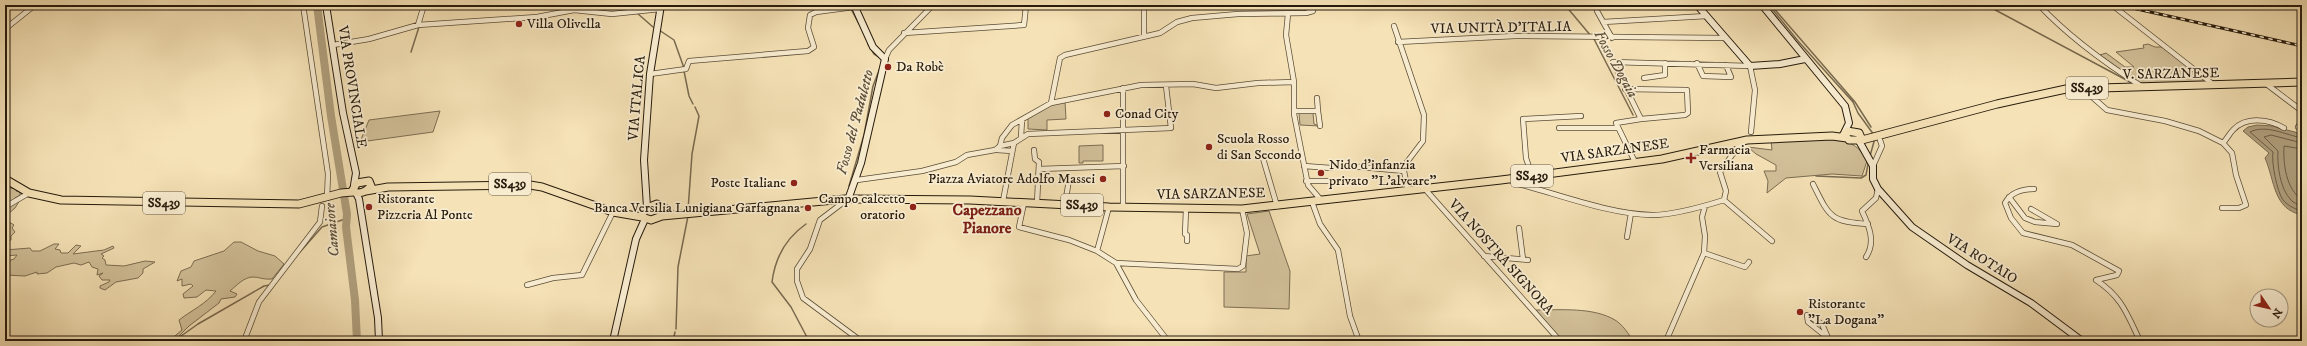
<svg xmlns="http://www.w3.org/2000/svg" width="2307" height="346" viewBox="0 0 2307 346" font-family="'IM FELL DW Pica',serif">
<style>
.green{fill:#d2c099;stroke:#7c6d52}
.water{fill:#af9e7c;stroke:#78694f}
.lines{fill:none;stroke-linecap:round;stroke-linejoin:round}
.shore{stroke:#6a5c44;stroke-width:1}
.stream{stroke:#78694f;stroke-width:1.5}
.river{stroke:#af9e7c;stroke-width:8}
.street-casing{stroke:#5a4c36;stroke-width:6}
.secondary-casing{stroke:#261a0c;stroke-width:8}
.primary-casing{stroke:#261a0c;stroke-width:9}
.street{stroke:#f8ecd0;stroke-width:4.5}
.secondary{stroke:#f8ecd0;stroke-width:6}
.primary{stroke:#f5e2b6;stroke-width:7}
.rail-casing{stroke:#261a0c;stroke-width:3}
.rail{stroke:#f8ecd0;stroke-width:1.5;stroke-dasharray:4.5;stroke-linecap:butt}
.poi-dot{fill:#8f2418;stroke:#f8ecd0;stroke-width:1.5}
.labels{text-anchor:middle;dominant-baseline:central;stroke-width:3.5;stroke-linejoin:round;paint-order:stroke}
.shield{fill:#f8ecd0;stroke:#655947;stroke-width:1}
.shield-label{font-size:13px;font-weight:bold;fill:#261a0c}
.poi-label{font-size:14px;fill:#261a0c;stroke:#f8ecd0;text-anchor:start}
.street-label{font-size:14px;fill:#261a0c;stroke:#f8ecd0}
.water-label{font-size:15px;font-style:italic;fill:#5d4f39;stroke:#f8ecd0}
.quarter-label{font-size:16px;font-weight:bold;fill:#7a1f14;stroke:#f8ecd0}
</style>
<rect width="100%" height="100%" fill="#f5e2b6"/>
<filter id="stains"><feTurbulence type="fractalNoise" baseFrequency=".005" numOctaves="4"/><feColorMatrix values="0 0 0 0 .2 0 0 0 0 .09 0 0 0 0 .02 0 0 0 .5 -.17"/></filter>
<radialGradient id="worn" r=".72"><stop offset=".6" stop-color="#630" stop-opacity="0"/><stop offset="1" stop-color="#630" stop-opacity=".3"/></radialGradient>
<path class="green" d="M2148 44 2155 47H2162L2209 82 2140 84 2100 55 2106 53 2125 67H2134L2116 52 2144 48 2143 45Z
M1065 101 1066 119 1047 120V130L1028 129V118L1052 105Z
M440 111 433 132 360 142 369 120Z
M1299 113H1313L1314 124 1319 126 1300 125Z
M1827 137C1845 141 1859 143 1867 161L1862 176 1832 174 1786 178 1767 193 1768 181 1764 171H1776V165L1756 154 1748 147 1772 150 1771 140Z
M1103 145V161H1083V163H1079V146Z
M5 182 10 184 11 188 18 189 16 191 20 192V195L15 198 20 200 15 208 8 214 9 222 14 225 12 228 15 232 11 236V240L5 243V205L7 202 5 201Z
M1269 211 1290 271 1289 309 1224 307V272H1246V256L1260 254 1247 214Z
M234 242H241L258 251 275 256 284 264 272 279C264 280 259 277 253 277 244 277 236 286 230 291L237 294 235 297 221 299 219 303 189 326 174 341H169L182 330 179 320C192 310 206 304 216 291L206 290 197 297 184 298 183 294 193 286 191 284 182 286V279L177 281 181 271 191 267 194 261 224 251Z
M54 244H59L55 249 60 250 61 253H68L76 245 81 246 73 254 104 250 113 246 114 248 101 254 104 256 102 258 105 260 106 265 124 266 145 261 155 262 143 269V273L138 278 116 282 105 290 100 288V286L109 282 110 280H102L99 276 103 273 97 275 98 269 92 267 89 262 81 265 74 263 56 267 47 273 37 274V272L25 276 5 275V262L14 259 17 255 5 256V250L30 248 32 251H40Z
M1536 310C1561 310 1593 307 1615 320 1622 324 1629 334 1633 341H1562Z"/>
<path class="water" d="M2257 125 2272 126 2302 134V215C2273 209 2275 181 2265 158L2269 153 2243 131 2248 127Z"/>
<g class="lines">
<path class="shore" d="M2302 138C2286 135 2266 124 2250 132L2273 152C2271 161 2277 192 2283 200 2288 206 2295 209 2302 211
M2302 143 2271 135 2264 137 2278 151C2277 165 2280 189 2291 200 2293 203 2298 204 2302 206
M2302 149 2284 146C2283 164 2286 189 2302 200"/>
<path class="stream" d="M849 5 859 24
M1565 5 1591 36
M1769 5 1798 41 1853 102 1858 113 1874 135
M1771 5 1855 102 1871 127
M1986 5 2132 83
M637 11 638 5
M637 13 653 27
M659 30 674 40 684 68
M1594 39 1633 115
M868 44 874 54 879 57
M411 52 419 27
M684 71 689 96 693 104
M1870 156 1875 138
M1816 176 1861 178 1866 175 1868 164
M849 186 864 135 873 86 880 68
M688 210 692 154 699 116 695 107
M806 224C786 238 775 258 772 282L791 307 809 341
M300 252 322 227 345 219
M676 329 678 267 688 216
M174 341 198 324 264 286 270 285
M673 341 675 332"/>
<path class="river" d="M317 5 331 116 347 214 346 227 355 300 357 341"/>
<defs>
<path id="street" d="M303 5 328 174 327 198
M1144 5V37
M2039 5C2068 36 2105 63 2141 86
M2112 5 2214 85
M1597 11 1612 38
M1288 14 1286 35 1294 82V114L1308 185 1321 200
M1603 22 1707 16
M418 25 424 5
M1394 26 1424 115 1423 141 1407 162 1404 171 1408 191
M5 29 35 5
M904 33 1024 25 1026 6 1009 5
M1398 42 1515 36 1725 38
M333 45 369 39 418 25 537 17 574 10 612 14 660 9
M885 59 889 50 933 5
M1697 63 1703 76 1731 77 1726 65
M650 74 686 69 689 61 808 51 814 47 808 28 810 15 816 12 854 7
M1644 78 1665 75V63
M2265 83 2302 111
M1123 88V207
M2082 88 2107 110 2165 121 2199 131 2223 143 2232 153 2236 175 2246 205 2239 208H2222
M1625 89 1687 90 1688 113 1685 115 1641 119
M1317 98 1318 111
M1051 103 1141 85 1193 84 1216 88 1258 83 1294 82
M1294 111H1318L1320 126
M2298 127 2302 121
M1559 128H1617
M1021 137 1022 120
M2223 143C2227 139 2229 134 2233 130 2246 116 2269 119 2284 128
M1000 146 1014 143 1028 134 1171 128 1166 86
M997 150 1012 151
M1034 150 1035 159 1039 162 1037 203
M1262 155 1277 206
M1635 162 1616 123 1641 119 1613 62 1750 66 1755 90 1751 132
M1304 166 1331 168
M1350 166 1404 171
M1873 166 1882 146 1880 140
M1039 169 1124 166
M1532 176 1526 158 1523 119 1581 116
M1509 179 1515 183C1558 194 1608 214 1652 215 1672 215 1705 206 1724 200
M857 180 922 171 956 162 967 155 995 150 1000 146 1002 138 1012 125 1051 103 1060 58 1065 55 1160 33 1177 22 1192 18 1238 14 1306 13 1313 11 1314 5
M1306 181H1331
M1813 184C1829 216 1830 222 1868 224
M1425 189 1560 341
M2034 189C2022 189 2011 192 2005 203L2011 218 2023 233 2072 245 2119 271 2117 275 2096 280
M2009 197 2025 218 2035 222 2057 224 2031 209
M1724 200 1726 191 1720 172 1742 141
M1724 200 1772 241
M845 201 820 220 810 249 797 269V281L803 298 861 341
M1003 201 1014 143
M1312 202 1320 224 1338 250 1350 316 1359 341
M1024 203 1019 227 1069 240 1097 251 1116 263 1238 269 1243 266 1247 233 1242 209
M1065 204 1069 180
M5 207 29 193
M1186 209 1185 234 1187 235V241
M1519 228 1523 259
M1627 237 1631 213
M1097 251 1109 207
M1704 253 1745 267 1749 262
M1484 256 1528 260
M1866 257C1876 242 1869 226 1862 211L1876 198 1878 189
M1116 263 1136 300 1168 341
M2096 280C2122 297 2127 314 2140 341
M527 285 553 278 582 275 613 212
M1807 315 1822 324 1828 338 1808 322Z
M1828 338V341
M244 341 259 302 320 222 322 206
M1666 341 1704 253 1705 236 1702 217 1705 206"/>
<path id="secondary" d="M326 5 343 113 356 173 354 185
M1697 5 1750 66 1780 64 1805 59
M1762 5 1845 106 1849 123 1845 131
M1859 141 1873 166V179L1878 189 1912 227 1967 265 2031 303 2082 341
M356 193 359 199 378 318 379 341
M849 197 861 163 885 59 873 47 854 5
M647 207 644 160 650 74 661 5
M613 341 636 239 645 219"/>
<path id="primary" d="M1847 131 1859 133 1862 140H1849L1844 134Z
M1862 140 1997 104 2066 89 2302 82
M5 179 29 193 61 200 299 204 341 193 353 192
M369 181 371 186C366 192 359 195 352 191L357 183Z
M366 191 388 187 530 185 542 187 613 212 642 217
M851 199 970 200 1109 207 1242 209 1501 180 1662 159 1747 140 1832 136 1847 138
M657 204 665 208 662 216 651 220 642 217 644 209Z
M662 216 845 199"/>
</defs>
<use href="#street" class="street-casing"/>
<use href="#secondary" class="secondary-casing"/>
<use href="#primary" class="primary-casing"/>
<use href="#street" class="street"/>
<use href="#secondary" class="secondary"/>
<use href="#primary" class="primary"/>
<defs>
<path id="rail" d="M2119 5 2302 46"/>
</defs>
<use href="#rail" class="rail-casing"/>
<use href="#rail" class="rail"/>
</g>
<g class="poi-dot">
<circle cx="519" cy="24" r="4"/>
<circle cx="888" cy="67" r="4"/>
<circle cx="1107" cy="114" r="4"/>
<circle cx="1209" cy="147" r="4"/>
<path d="M1689 152h4v4h4v4h-4v4h-4v-4h-4v-4h4z"/>
<circle cx="1321" cy="173" r="4"/>
<circle cx="1103" cy="179" r="4"/>
<circle cx="794" cy="183" r="4"/>
<circle cx="369" cy="207" r="4"/>
<circle cx="913" cy="207" r="4"/>
<circle cx="808" cy="208" r="4"/>
<circle cx="1800" cy="312" r="4"/>
</g>
<g class="labels">
<g class="shield">
<rect x="2066" y="77" width="42" height="22" rx="3"/>
<rect x="1511" y="165" width="42" height="22" rx="3"/>
<rect x="489" y="173" width="42" height="22" rx="3"/>
<rect x="143" y="192" width="42" height="22" rx="3"/>
<rect x="1061" y="194" width="42" height="22" rx="3"/>
</g>
<g class="shield-label">
<text x="2087" y="88">SS439</text>
<text x="1532" y="176">SS439</text>
<text x="510" y="184">SS439</text>
<text x="164" y="203">SS439</text>
<text x="1082" y="205">SS439</text>
</g>
<g class="poi-label">
<text x="527" y="24">Villa Olivella</text>
<text x="896" y="67">Da Robè</text>
<text x="1115" y="114">Conad City</text>
<text x="1217" y="139">Scuola Rosso<tspan x="1217" dy="16">di San Secondo</tspan></text>
<text x="1699" y="150">Farmacia<tspan x="1699" dy="16">Versiliana</tspan></text>
<text x="1329" y="165">Nido d'infanzia<tspan x="1329" dy="16">privato "L'alveare"</tspan></text>
<text x="1095" y="179" text-anchor="end">Piazza Aviatore Adolfo Massei</text>
<text x="786" y="183" text-anchor="end">Poste Italiane</text>
<text x="377" y="199">Ristorante<tspan x="377" dy="16">Pizzeria Al Ponte</tspan></text>
<text x="905" y="199" text-anchor="end">Campo calcetto<tspan x="905" dy="16">oratorio</tspan></text>
<text x="800" y="208" text-anchor="end">Banca Versilia Lunigiana Garfagnana</text>
<text x="1808" y="304">Ristorante<tspan x="1808" dy="16">"La Dogana"</tspan></text>
</g>
<g class="street-label">
<text transform="translate(1501 28) rotate(-1)">VIA UNITÀ D'ITALIA</text>
<text transform="translate(2171 74) rotate(-1)">V. SARZANESE</text>
<text transform="translate(352 87) rotate(81)">VIA PROVINCIALE</text>
<text transform="translate(637 98) rotate(-85)">VIA ITALICA</text>
<text transform="translate(1615 151) rotate(-8)">VIA SARZANESE</text>
<text transform="translate(1211 194) rotate(-1)">VIA SARZANESE</text>
<text transform="translate(1501 257) rotate(48)">VIA NOSTRA SIGNORA</text>
<text transform="translate(1982 259) rotate(32)">VIA ROTAIO</text>
</g>
<g class="water-label">
<text transform="translate(1616 64) rotate(61)">Fosso Dogaia</text>
<text transform="translate(855 122) rotate(-75)">Fosso del Paduletto</text>
<text transform="translate(332 230) rotate(-95)">Camaiore</text>
</g>
<g class="quarter-label">
<text x="987" y="210">Capezzano<tspan x="987" dy="18">Pianore</tspan></text>
</g>
</g>
<rect width="2307" height="346" fill="none" stroke="#f5e2b6" stroke-width="20"/>
<rect x="6" y="6" width="2295" height="334" fill="none" stroke="#261a0c" stroke-width="2"/>
<rect x="10" y="10" width="2287" height="326" fill="none" stroke="#261a0c"/>
<g transform="translate(2269 308) rotate(124)"><circle r="19" fill="#f8ecd0" stroke="#a49882"/>
<path d="M0-3L7 15L0 10L-7 15Z" fill="#8f2418"/>
<text y="-6" font-size="11" font-weight="bold" text-anchor="middle" fill="#261a0c">N</text>
</g>
<rect width="100%" height="100%" filter="url(#stains)"/>
<rect width="100%" height="100%" fill="url(#worn)"/>
</svg>
